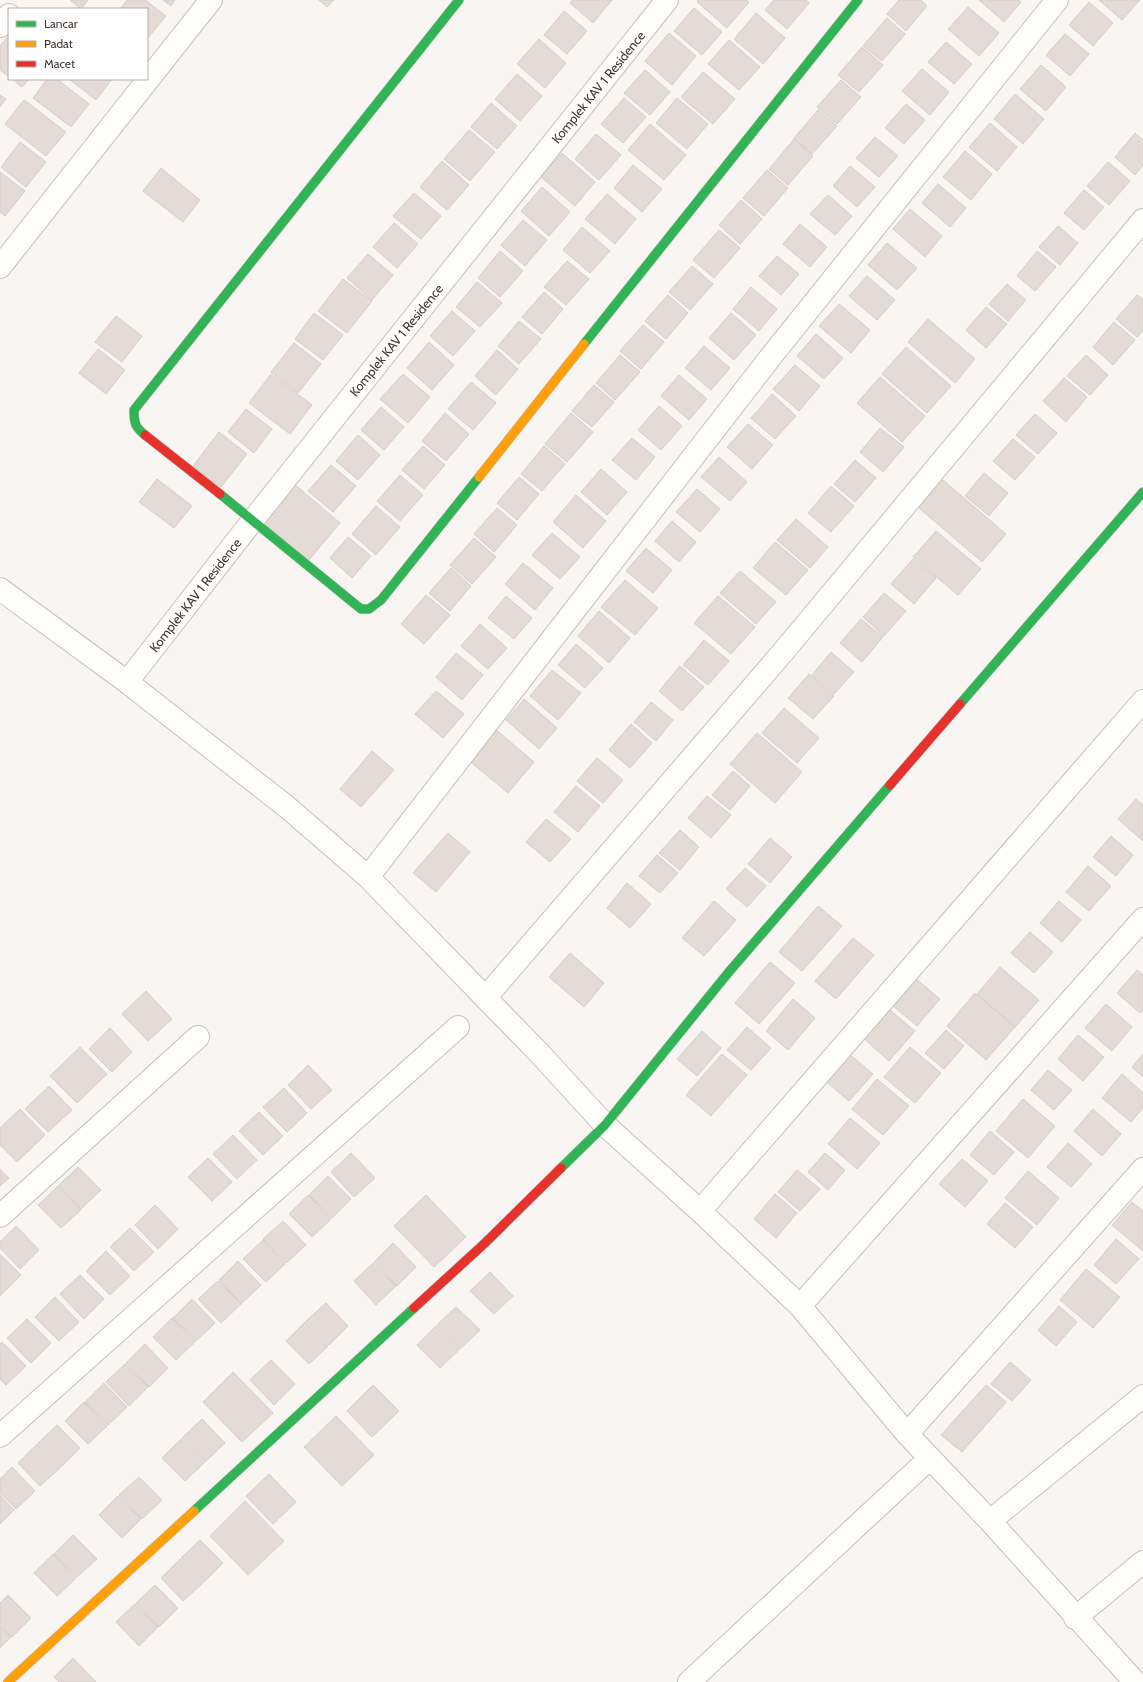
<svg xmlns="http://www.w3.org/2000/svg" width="1143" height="1682" viewBox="0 0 1143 1682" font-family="Cabin,sans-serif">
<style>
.building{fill:#e4dbd7;stroke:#d5cdc9}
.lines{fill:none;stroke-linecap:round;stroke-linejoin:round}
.street-casing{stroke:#c7bfbb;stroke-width:24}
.fast-casing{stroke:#c7bfbb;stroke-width:10}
.slow-casing{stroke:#c7bfbb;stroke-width:10}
.jam-casing{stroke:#c7bfbb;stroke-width:10}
.street{stroke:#fefefd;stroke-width:22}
.fast{stroke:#30b455;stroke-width:9}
.slow{stroke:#ff9f0a;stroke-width:9}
.jam{stroke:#e5322d;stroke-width:9}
.labels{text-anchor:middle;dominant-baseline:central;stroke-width:4;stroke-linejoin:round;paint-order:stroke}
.street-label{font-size:13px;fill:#44362f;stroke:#fff}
</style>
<rect width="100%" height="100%" fill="#f8f5f3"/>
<path class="building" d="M70 0H88L81 9Z
M127 0H145L166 16 147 39V9H120Z
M163 0H175L171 6Z
M319 0H334L327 7Z
M573 0H612L593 23 570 3Z
M698 0H747L749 2 727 28 697 2Z
M774 0H806L809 3 787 29 765 10Z
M899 0H921L927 6 906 31 887 14Z
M979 0H1018L1021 2 1004 22Z
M1099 0H1140L1122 20Z
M1089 2 1113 23 1093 46 1069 25Z
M968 7 999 33 979 56 948 29Z
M694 8 722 32 702 55 674 31Z
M564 11 587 31 567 54 544 35Z
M756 13 785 38 763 64 734 39Z
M887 18 905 34 882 61 863 46Z
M669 33 696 56 672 85 645 61Z
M1065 34 1089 54 1070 76 1046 55Z
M9 35V77L0 70V46Z
M539 39 566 63 545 88 517 64Z
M729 40 760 67 739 90 708 64Z
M946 42 972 64 954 84 928 62Z
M862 47 883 65 859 92 838 75Z
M1041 65 1066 87 1046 111 1020 89Z
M922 69 949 92 930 115 902 91Z
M645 70 670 92 650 115 624 93Z
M703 72 735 99 713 124 681 97Z
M517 74 542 96 520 121 495 99Z
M12 79H29L22 87Z
M47 79H57L89 104 71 127 33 98Z
M69 79H112L96 100Z
M841 80 861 97 837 124 817 107Z
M1015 94 1044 119 1023 144 994 119Z
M0 95 6 99 0 107Z
M624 98 646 117 623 143 601 124Z
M677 98 708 124 687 149 656 123Z
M24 100 66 132 46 156 5 124Z
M491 103 517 126 497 149 471 127Z
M906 104 925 120 904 144 885 128Z
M818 110 837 126 812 154 794 138Z
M990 123 1017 147 997 171 969 147Z
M650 124 686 155 664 180 628 150Z
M469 130 495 152 470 181 444 159Z
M1135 133 1143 140V165L1135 175 1115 157Z
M596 134 621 155 599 180 575 159Z
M875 137 898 156 879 177 856 158Z
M794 139 813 156 788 185 769 169Z
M20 142 46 162 26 187 1 167Z
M965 151 992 174 971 200 943 177Z
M562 153 595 182 575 206 541 177Z
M442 161 469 185 447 210 420 187Z
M1108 162 1130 181 1109 205 1087 186Z
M633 165 662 189 642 212 614 188Z
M850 166 875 187 857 207 833 186Z
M161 168 200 200 183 222 143 191Z
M767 170 788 188 764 216 743 198Z
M0 172 25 191 5 216 0 212Z
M938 184 966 208 950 227 922 203Z
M542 187 570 212 549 236 521 211Z
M1084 190 1104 207 1084 230 1064 213Z
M414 193 441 216 421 239 393 216Z
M607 194 636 219 615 244 585 219Z
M828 195 852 216 835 235 810 214Z
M741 200 762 219 740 244 719 225Z
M910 209 942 236 925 257 893 229Z
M523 220 547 240 525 266 501 245Z
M394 223 418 244 397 268 373 247Z
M800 224 827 247 810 267 783 244Z
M1058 226 1078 243 1060 265 1039 247Z
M582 227 610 251 590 273 563 250Z
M719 230 740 248 714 278 693 260Z
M887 243 917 268 897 290 868 265Z
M500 251 523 271 500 297 478 278Z
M1037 251 1056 267 1035 291 1017 276Z
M368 254 393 275 372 300 347 278Z
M777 256 799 274 781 295 759 276Z
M567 261 589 279 566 305 544 287Z
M692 266 713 284 690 310 669 292Z
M867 276 895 300 877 320 849 296Z
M343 279 372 301 347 333 318 311Z
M477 282 502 303 480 327 456 307Z
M1007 284 1026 300 1008 321 989 304Z
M751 287 777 309 759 331 733 309Z
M544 292 563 309 542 334 522 317Z
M668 295 688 313 666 339 645 321Z
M1137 295 1143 299V330L1137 337 1116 319Z
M839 304 870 330 851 353 819 326Z
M986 307 1007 324 986 348 966 330Z
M452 311 475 331 453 356 430 336Z
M314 313 343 335 323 360 295 339Z
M731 313 756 335 734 360 709 338Z
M116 316 142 336 122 362 95 342Z
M928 319 975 359 955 383 908 342Z
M519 321 541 339 519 364 498 346Z
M1114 322 1135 340 1113 365 1093 347Z
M643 325 664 342 641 369 620 351Z
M816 334 843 358 824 379 797 356Z
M429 342 454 365 432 390 407 368Z
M294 343 321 364 298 393 271 372Z
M704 346 730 368 711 390 685 368Z
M906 347 951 386 927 413 882 374Z
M98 349 125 370 106 394 79 373Z
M497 350 518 369 496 395 475 376Z
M620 355 640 372 615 400 596 383Z
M1086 355 1108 375 1090 395 1067 376Z
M795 365 820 386 799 411 773 389Z
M271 374 312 405 290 434 249 403Z
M403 374 430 397 408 423 380 399Z
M679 375 707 399 689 420 661 396Z
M880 377 925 416 902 442 857 403Z
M1064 378 1087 397 1066 422 1043 401Z
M471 382 496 403 473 430 448 409Z
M594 385 614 402 592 427 572 411Z
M772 394 796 416 775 439 751 418Z
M659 406 682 426 661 450 638 430Z
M381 407 404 427 384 450 361 430Z
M246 409 272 429 254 453 228 432Z
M445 413 469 434 446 461 422 441Z
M571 413 593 432 567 462 545 444Z
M1035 414 1057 433 1038 454 1016 435Z
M748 424 773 445 752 469 727 447Z
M880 428 904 447 883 472 860 452Z
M219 432 247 454 221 487 193 466Z
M358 435 380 455 358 480 336 461Z
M632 438 655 457 636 480 612 460Z
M1013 439 1035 457 1015 480 993 461Z
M423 446 445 465 424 489 402 470Z
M544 446 565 464 542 491 521 474Z
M719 457 747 482 730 501 701 477Z
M855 460 876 478 855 502 834 484Z
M331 465 356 486 333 512 308 491Z
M601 469 627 492 607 515 581 492Z
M984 473 1008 493 989 516 965 496Z
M400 475 423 495 400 521 377 501Z
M519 477 539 494 517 520 497 503Z
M157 479 192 506 174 528 139 502Z
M943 480 1006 534 982 562 919 508Z
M293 483 340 523 308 561 260 520Z
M831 486 854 506 831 532 808 513Z
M697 489 720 509 700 532 676 512Z
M576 495 606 521 583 548 553 522Z
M376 506 400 527 376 555 352 534Z
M497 508 517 525 494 552 474 534Z
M796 519 828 547 810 568 777 540Z
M672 521 696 542 679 562 655 541Z
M936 531 981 569 958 595 913 557Z
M552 533 580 557 560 579 532 555Z
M348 537 371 556 352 578 330 558Z
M474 538 496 557 472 584 450 565Z
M775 542 808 570 786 595 753 568Z
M646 548 672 570 653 593 626 571Z
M913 559 936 578 914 604 891 584Z
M523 563 553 588 535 610 505 584Z
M451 568 471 586 450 611 429 593Z
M740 571 776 602 756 624 720 593Z
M625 580 658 608 635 635 601 607Z
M884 593 906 611 884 636 863 617Z
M426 595 450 615 424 644 401 624Z
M506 596 532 618 514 639 488 618Z
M718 596 755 627 731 654 694 623Z
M599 611 630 638 609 663 578 636Z
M861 619 883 637 862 662 840 643Z
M480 624 507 648 488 669 461 646Z
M704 640 729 661 708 685 683 665Z
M576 644 603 668 585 688 558 665Z
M831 652 854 672 834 694 812 675Z
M456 653 483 675 462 700 436 677Z
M680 666 704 687 682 711 659 691Z
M552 670 581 693 558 720 530 696Z
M809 674 834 696 813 719 788 698Z
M436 691 464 714 443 738 415 714Z
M524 699 557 728 539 749 506 720Z
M651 702 673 720 656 741 634 722Z
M784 708 819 738 797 763 762 733Z
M631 724 652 743 630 768 609 750Z
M494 728 534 762 508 793 467 759Z
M757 733 802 772 775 803 730 764Z
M372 751 394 770 361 807 340 789Z
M597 758 623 780 603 803 577 781Z
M733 771 750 786 730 810 712 795Z
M576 786 600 806 578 832 554 812Z
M707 796 731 815 711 838 688 818Z
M1136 799 1143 805V841L1118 819Z
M546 819 571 839 550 862 526 842Z
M680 830 699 847 680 870 659 853Z
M448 833 470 852 436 892 413 873Z
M1111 836 1133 855 1116 876 1093 857Z
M770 838 792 857 770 883 748 864Z
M657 855 678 873 660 893 639 876Z
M1088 866 1111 886 1089 911 1066 892Z
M745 868 766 886 747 907 726 889Z
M627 883 651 904 630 928 607 908Z
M714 901 736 920 704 956 682 938Z
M1059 901 1081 920 1062 942 1040 923Z
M818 906 842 926 802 971 779 952Z
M1030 932 1053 952 1034 973 1011 953Z
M853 938 874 955 836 999 815 981Z
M570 953 604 983 584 1007 549 977Z
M770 962 795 983 759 1024 735 1003Z
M1000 967 1039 1000 1015 1027 977 994Z
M1137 970 1143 975V1010L1140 1013 1117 993Z
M916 979 940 999 917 1026 893 1006Z
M146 991 172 1019 148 1041 122 1014Z
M975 993 1015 1027 986 1060 947 1026Z
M793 999 815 1018 788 1050 766 1031Z
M1106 1004 1132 1027 1112 1051 1085 1028Z
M885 1006 915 1031 889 1061 860 1035Z
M747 1027 771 1048 751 1070 727 1050Z
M110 1028 132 1052 112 1072 89 1049Z
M946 1030 964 1046 944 1069 925 1053Z
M702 1031 721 1048 697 1076 677 1059Z
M1078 1035 1104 1057 1083 1081 1058 1059Z
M80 1047 107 1074 77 1103 50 1076Z
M910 1047 941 1073 915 1103 884 1077Z
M848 1053 873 1074 849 1101 824 1080Z
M722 1054 747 1075 711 1116 686 1095Z
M1143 1054V1077L1132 1067Z
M308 1065 332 1090 311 1109 288 1085Z
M1048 1070 1072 1090 1054 1110 1031 1090Z
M1122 1074 1143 1093V1108L1131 1122 1102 1098Z
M877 1079 909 1106 883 1135 852 1109Z
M49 1086 72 1110 48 1132 25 1109Z
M284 1088 307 1113 287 1132 263 1107Z
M1023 1099 1055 1126 1028 1158 996 1131Z
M20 1109 45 1135 17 1162 0 1145V1128Z
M1093 1109 1121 1134 1102 1156 1074 1131Z
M259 1112 283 1136 263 1155 239 1131Z
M850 1118 880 1143 857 1169 828 1144Z
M990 1131 1014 1152 994 1175 970 1155Z
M233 1135 257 1160 237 1179 213 1154Z
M1068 1143 1092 1164 1071 1187 1047 1167Z
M351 1153 375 1178 354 1197 331 1172Z
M825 1153 845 1170 828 1190 808 1172Z
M208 1158 232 1182 212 1201 188 1177Z
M962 1159 988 1181 965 1207 939 1184Z
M78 1167 101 1190 81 1209 59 1185Z
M0 1169 9 1178 0 1186Z
M797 1170 820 1189 800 1211 778 1192Z
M1028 1171 1059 1198 1037 1225 1005 1198Z
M328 1176 351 1199 332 1218 309 1195Z
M58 1186 81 1210 61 1228 38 1205Z
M775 1194 797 1213 776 1238 754 1219Z
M308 1195 331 1219 312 1237 289 1214Z
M426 1195 466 1237 434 1267 394 1226Z
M1132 1202 1143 1211V1251L1112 1225Z
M1005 1203 1033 1227 1015 1248 987 1224Z
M155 1205 178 1229 158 1249 135 1225Z
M283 1221 306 1245 286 1263 263 1239Z
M16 1226 39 1250 20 1269 0 1248V1242Z
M130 1228 154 1252 134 1271 110 1247Z
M1116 1239 1139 1259 1116 1284 1094 1265Z
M263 1240 285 1264 266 1282 243 1259Z
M393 1243 416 1267 397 1286 374 1262Z
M106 1251 130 1276 110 1295 86 1271Z
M0 1254 21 1275 0 1296Z
M238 1261 261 1285 241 1304 219 1280Z
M373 1263 396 1286 376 1305 354 1281Z
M1086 1269 1120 1297 1093 1328 1060 1300Z
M490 1272 513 1296 494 1314 470 1291Z
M80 1275 104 1299 84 1319 60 1294Z
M218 1281 241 1304 221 1323 198 1299Z
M55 1297 79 1322 59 1341 35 1317Z
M192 1299 215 1323 196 1341 173 1318Z
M326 1303 348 1326 329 1345 306 1321Z
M1059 1306 1077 1322 1056 1346 1038 1330Z
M456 1307 480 1330 460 1349 437 1325Z
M172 1318 195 1342 176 1360 153 1337Z
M27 1319 51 1343 31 1363 7 1338Z
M305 1322 328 1346 309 1364 286 1341Z
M436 1326 459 1350 440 1368 417 1345Z
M2 1342 26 1366 6 1385 0 1379V1344Z
M145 1344 168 1368 149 1387 126 1363Z
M271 1360 295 1384 274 1405 250 1380Z
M1010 1362 1031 1380 1012 1401 991 1384Z
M125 1364 148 1387 129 1406 106 1382Z
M233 1372 273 1413 242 1442 203 1402Z
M104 1383 127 1407 108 1425 85 1402Z
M373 1385 399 1411 372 1437 347 1411Z
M986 1385 1006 1402 962 1452 941 1435Z
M84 1402 107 1426 88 1444 65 1421Z
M336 1416 374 1455 342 1486 304 1447Z
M202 1419 225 1443 205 1462 182 1438Z
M57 1425 80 1448 61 1467 38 1443Z
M181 1439 204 1463 185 1481 162 1458Z
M37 1444 60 1468 40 1486 18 1463Z
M12 1467 35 1491 16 1509 0 1493V1479Z
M269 1474 296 1502 273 1524 246 1496Z
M139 1477 162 1500 142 1519 119 1495Z
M0 1495 14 1510 0 1524Z
M118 1496 141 1519 122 1538 99 1515Z
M245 1501 284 1541 248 1575 210 1536Z
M73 1535 97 1559 77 1577 54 1554Z
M200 1540 223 1563 204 1582 181 1558Z
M53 1554 76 1578 57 1596 34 1573Z
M180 1559 203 1583 183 1601 161 1578Z
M155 1585 178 1608 159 1627 136 1603Z
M8 1595 31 1618 12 1637 0 1624V1603Z
M135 1604 158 1627 139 1646 116 1622Z
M0 1626 11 1637 0 1648Z
M73 1658 96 1682H59L54 1677Z"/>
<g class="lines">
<defs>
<path id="street" d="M0 26 9 15
M0 267 211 0
M0 589 127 682 287 807 368 877 542 1056 605 1125 700 1211 800 1306 907 1434 990 1521 1135 1682
M127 682 253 520 667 0
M368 877 769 359 1057 0
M486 997 783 652 1143 220
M700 1211 1143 701
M0 1216 198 1037
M800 1306 1143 919
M907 1434 1143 1169
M0 1436 458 1027
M990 1521 1143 1396
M1075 1618 1143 1562
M689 1682 930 1458"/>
<path id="fast" d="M584 344 858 0
M145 435C135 427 134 423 134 410L459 0
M220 494 361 609H369L381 600 479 477
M960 704 1143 492
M561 1168 605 1125 728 973 890 785
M194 1511 414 1308"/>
<path id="slow" d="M479 477 584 344
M8 1682 194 1511"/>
<path id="jam" d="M145 435 220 494
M890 785 960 704
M414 1308 485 1243 561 1168"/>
</defs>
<use href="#street" class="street-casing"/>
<use href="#fast" class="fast-casing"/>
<use href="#slow" class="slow-casing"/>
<use href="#jam" class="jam-casing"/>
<use href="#street" class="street"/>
<use href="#fast" class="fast"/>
<use href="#slow" class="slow"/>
<use href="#jam" class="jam"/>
</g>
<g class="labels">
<g class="street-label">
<text transform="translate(598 87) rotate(-51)">Komplek KAV 1 Residence</text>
<text transform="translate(396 340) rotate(-51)">Komplek KAV 1 Residence</text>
<text transform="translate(195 595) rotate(-52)">Komplek KAV 1 Residence</text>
</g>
</g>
<rect x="8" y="8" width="140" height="72" fill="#ffffff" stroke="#b4afac"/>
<rect x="16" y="21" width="20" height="6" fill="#30b455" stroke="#b4afac"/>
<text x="44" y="28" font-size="12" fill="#44362f">Lancar</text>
<rect x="16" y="41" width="20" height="6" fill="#ff9f0a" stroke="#b4afac"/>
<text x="44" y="48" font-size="12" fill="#44362f">Padat</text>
<rect x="16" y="61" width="20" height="6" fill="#e5322d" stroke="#b4afac"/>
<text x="44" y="68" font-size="12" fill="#44362f">Macet</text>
</svg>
